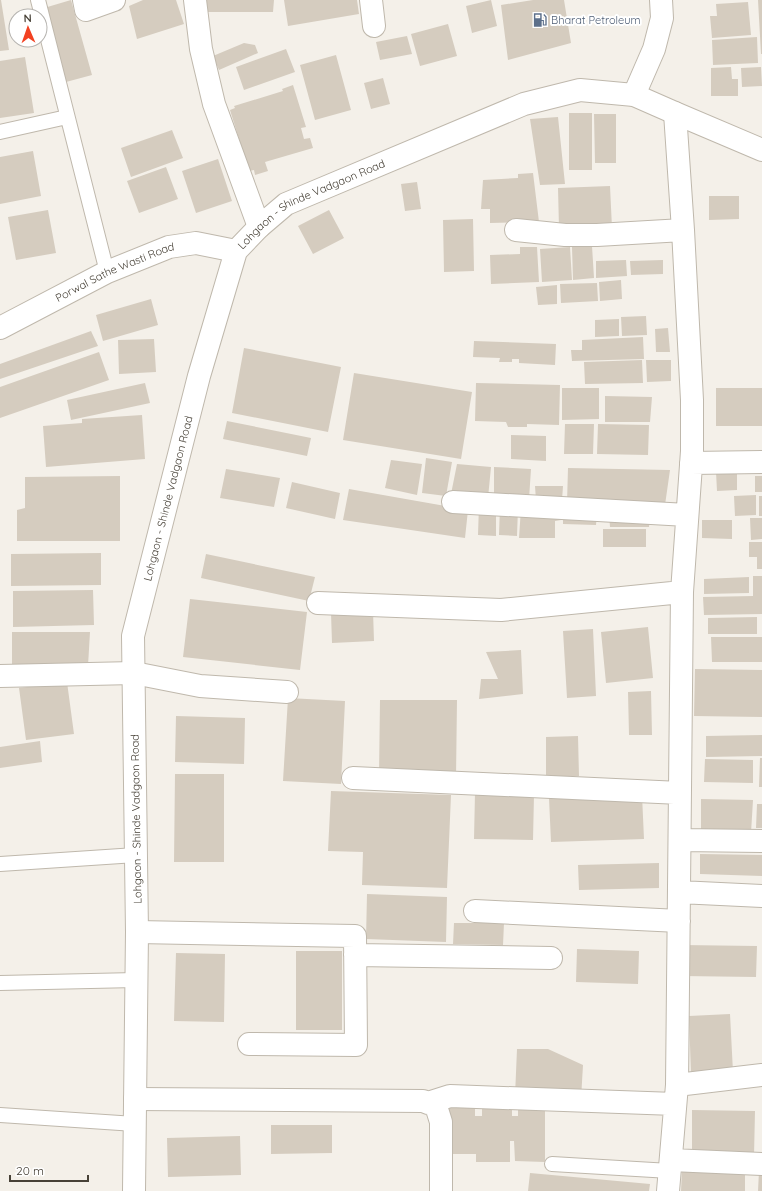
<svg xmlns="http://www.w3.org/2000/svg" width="762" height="1191" viewBox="0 0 762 1191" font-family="Quicksand,sans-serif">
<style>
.building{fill:#d5ccbf}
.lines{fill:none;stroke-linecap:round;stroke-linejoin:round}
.service-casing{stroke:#bfb8ac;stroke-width:16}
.minor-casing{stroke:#bfb8ac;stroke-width:24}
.tertiary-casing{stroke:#bfb8ac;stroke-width:24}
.service{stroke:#fff;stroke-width:14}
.minor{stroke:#fff;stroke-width:22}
.tertiary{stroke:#fff;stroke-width:22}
.labels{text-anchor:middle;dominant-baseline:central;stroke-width:4;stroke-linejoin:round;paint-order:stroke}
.service-label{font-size:11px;fill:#4e5e75;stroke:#fff;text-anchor:start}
.street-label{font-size:11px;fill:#474137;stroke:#fff}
</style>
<rect width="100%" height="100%" fill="#f4f0e9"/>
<path class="building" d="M0 0H1L9 50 0 51Z
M71 0 92 75 66 82 44 8Z
M143 0H176L184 24 137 39 129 6Z
M206 0H274L273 12H206Z
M284 0H357L359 14 288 26Z
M491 0 497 26 472 33 466 6Z
M533 0H564L571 43 508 60 501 5Z
M758 0H762V54H761Z
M748 2 751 35 712 38 710 16H717L716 4Z
M448 24 457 56 420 66 411 34Z
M407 36 412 54 380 60 376 42Z
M757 37 758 63 713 65 712 40Z
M244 43 255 45 258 53 219 70 213 56Z
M286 49 295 72 244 90 236 67Z
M336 55 351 110 315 120 300 65Z
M25 57 34 113 0 118V61Z
M731 67 732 79H738V96H711V68Z
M761 67 762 86 742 87 741 68Z
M383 78 390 104 371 109 364 83Z
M293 85 306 127 301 128 304 139 310 138 313 148 265 162 268 171 255 175 254 170 249 171 230 110 235 108 234 106 283 91 282 89Z
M569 113H592V170H569Z
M594 114H616V163H595Z
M558 117 565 184 540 185 530 119Z
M172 130 183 158 131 177 121 148Z
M33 151 41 196 0 204V157Z
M218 159 232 201 196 213 182 171Z
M166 167 178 199 139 213 127 181Z
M533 173 539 222 490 223V209H481L483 180 518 178V174Z
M417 182 421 209 405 211 401 184Z
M610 186 612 228H559L558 188Z
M709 196H739V219L709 220Z
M48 210 56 253 16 260 8 217Z
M329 210 344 238 313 254 298 226Z
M473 219 474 271 444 272 443 220Z
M592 246 594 278 573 280 572 247Z
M520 247H537L539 282 491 284 490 255 520 254Z
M570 247 572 280 542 282 540 249Z
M626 260 627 276 596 278V261Z
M663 260V274L631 275 630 261Z
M621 280 622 299 600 301 599 282Z
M597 283 598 301 561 303 560 284Z
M557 285V304L538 305 536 287Z
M151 299 158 325 103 341 96 315Z
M646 316 647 335 622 336 621 317Z
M619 319V336L595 337V320Z
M668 328 670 352H656L655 329Z
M91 331 98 346 0 379V364Z
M643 337 644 359 572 361 571 350H582V340Z
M154 339 156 372 119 374 118 340Z
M474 341 556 344 555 365 519 363V359H512V362H499L500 358 473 357Z
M244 348 341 367 328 432 232 413Z
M99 352 109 380 0 418V387Z
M642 360 643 383 585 384 584 362Z
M646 360H671V381L647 382Z
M354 373 472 392 461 459 343 440Z
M145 383 150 403 71 420 67 400Z
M476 383 560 385 559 425 527 424V427H508L506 422 475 421Z
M562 388H599V419L562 420Z
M716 388H762V426H716Z
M605 396 652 397 650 422H605Z
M142 415 145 459 46 467 43 426 82 423V419Z
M227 421 311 438 307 456 223 439Z
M565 424H594L593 454H564Z
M598 424 649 425 648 455 597 454Z
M511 435 546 436V461L511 459Z
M426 458 452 462 446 496 422 493Z
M391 460 422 464 417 495 385 488Z
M457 464 491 467 488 498 451 494Z
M494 467 531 469 529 499H494Z
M568 468 670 470 665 505H651V502L642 501V504L567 503Z
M226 469 280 478 274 507 220 498Z
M716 472H737V490L717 491Z
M120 476V541H17V510L25 508V477Z
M755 476H762V492H755Z
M292 482 340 493 335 519 286 508Z
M535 486H563L562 500H536Z
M349 489 468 510 465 538 343 520Z
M756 495V515L735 516 734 496Z
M759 496H762V516H759Z
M479 505 496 507V536L478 535Z
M500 507 518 508 517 536 499 535Z
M521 508 561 510V520L555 521V538H519Z
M563 512 597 513 596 525 563 524Z
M609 514 650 515 649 527H610Z
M750 518H762V539L751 540Z
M702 520H732V539L702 538Z
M603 529H646V547H603Z
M749 542H762V569H757V557H749Z
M101 553V585L11 586V554Z
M206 554 315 577 309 601 201 578Z
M753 576H762V614L704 615 703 597 753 596Z
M749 577V593L704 594V579Z
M93 590 94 625 13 627V591Z
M190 599 307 612 300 670 183 657Z
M373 611 374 641 332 643 331 613Z
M757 617V634H708V618Z
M648 627 653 678 606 683 601 632Z
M593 629 596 696 567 698 563 631Z
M12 632H90L88 666 12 667Z
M711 637H762V662H712Z
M521 650 523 694 479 699 481 679H498L486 652Z
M695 669 762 670V717L694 716Z
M67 682 74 734 26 740 19 688Z
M651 691 652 735H629L628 692Z
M288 698 345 701 341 784 283 781Z
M380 700H457L456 778 379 777Z
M176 716 245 718 244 764 175 762Z
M762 735V756L706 757V736Z
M578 736 579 776 546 777V737Z
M40 741 42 762 0 768V747Z
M760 758H762V787H759Z
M705 759 753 760V783L704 782Z
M175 774H224V862H174Z
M331 791 451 795 447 888 362 885 363 852 328 851Z
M475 793 534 795 533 840 474 839Z
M642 795 644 839 551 842 549 798Z
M701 799 753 800 751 833 701 832Z
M757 804H762V828H756Z
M700 854 762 855V876L700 874Z
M659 863V888L579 890 578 865Z
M367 894 447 897 446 942 366 939Z
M454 923H504L503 945 453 944Z
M682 945 757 946 756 977 682 976Z
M577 949 639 951 638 984 576 982Z
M296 951H342V1030H296Z
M176 953 225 954 224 1022 174 1021Z
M730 1014 733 1072 691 1074 689 1016Z
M517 1049H548L583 1065 581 1099 515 1096Z
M444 1102H475V1116H482V1105H512V1116H518V1105L545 1104V1162L515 1161 514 1141H510V1162H476V1154H445Z
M692 1110 755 1111 754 1156 692 1155Z
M271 1125H332V1153L271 1154Z
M240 1136 241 1175 168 1177 167 1138Z
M682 1170 745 1172V1191H681Z
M759 1171H762V1191H758Z
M530 1173 650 1184 649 1191H528Z"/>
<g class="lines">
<defs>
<path id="service" d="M38 0 107 272
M0 132 67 117
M0 864 136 855
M0 983 136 980
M0 1115 135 1124
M552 1164 670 1171"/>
<path id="minor" d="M84 0 86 10 114 0
M195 0 201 49 214 104 259 227
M371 0 374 26
M516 230 565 235H597L683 230
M691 463 762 462
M453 502 687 515
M318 603 501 610 682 592
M0 676 134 673 200 686 287 692
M353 778 680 793
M680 840 762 841
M679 892 762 896
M475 911 679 921
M137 932 355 936 356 1045 249 1044
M355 955 551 958
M677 1085 762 1075
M135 1099 423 1101 436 1106 441 1122V1191
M428 1103 450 1096 675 1104
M671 1160 762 1164
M668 1191 677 1085 682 592 692 451V400L683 230 675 113"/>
<g id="tertiary">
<path d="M634 95 654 49 662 18 661 0"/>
<path id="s1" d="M0 328 107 272 169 247 196 243 236 251"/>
<path id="s2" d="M134 1191 137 932 133 636 199 376 236 251 259 227 286 204 524 104 580 90 634 95 675 113 762 150"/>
</g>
</defs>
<use href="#service" class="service-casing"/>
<use href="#minor" class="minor-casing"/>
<use href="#tertiary" class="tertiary-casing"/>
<use href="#service" class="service"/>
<use href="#minor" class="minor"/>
<use href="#tertiary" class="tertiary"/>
</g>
<defs>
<symbol id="fuel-bare" viewBox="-9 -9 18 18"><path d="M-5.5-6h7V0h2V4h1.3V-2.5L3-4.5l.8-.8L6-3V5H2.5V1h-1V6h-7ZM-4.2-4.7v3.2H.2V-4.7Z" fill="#5c6f8a" stroke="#fff" stroke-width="2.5" paint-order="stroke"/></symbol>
</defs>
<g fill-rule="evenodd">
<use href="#fuel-bare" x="530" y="10" width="20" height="20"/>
</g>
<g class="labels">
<g class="service-label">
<text x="551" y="20">Bharat Petroleum</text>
</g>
<g class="street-label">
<text stroke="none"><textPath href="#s2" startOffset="1044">Lohgaon - Shinde Vadgaon Road</textPath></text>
<text stroke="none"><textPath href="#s1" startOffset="128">Porwal Sathe Wasti Road</textPath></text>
<text stroke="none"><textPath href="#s2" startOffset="697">Lohgaon - Shinde Vadgaon Road</textPath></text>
<text transform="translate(136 819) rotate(-91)">Lohgaon - Shinde Vadgaon Road</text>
</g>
</g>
<g transform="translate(28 28) rotate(358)"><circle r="19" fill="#ffffff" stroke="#b5b3af"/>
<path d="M0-3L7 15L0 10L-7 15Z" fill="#f24121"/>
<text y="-6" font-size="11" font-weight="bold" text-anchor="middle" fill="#474137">N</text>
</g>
<path d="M10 1175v6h78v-6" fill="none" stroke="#474137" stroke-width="2"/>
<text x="16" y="1175" font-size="12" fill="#474137" stroke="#ffffff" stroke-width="3" paint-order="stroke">20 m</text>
</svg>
